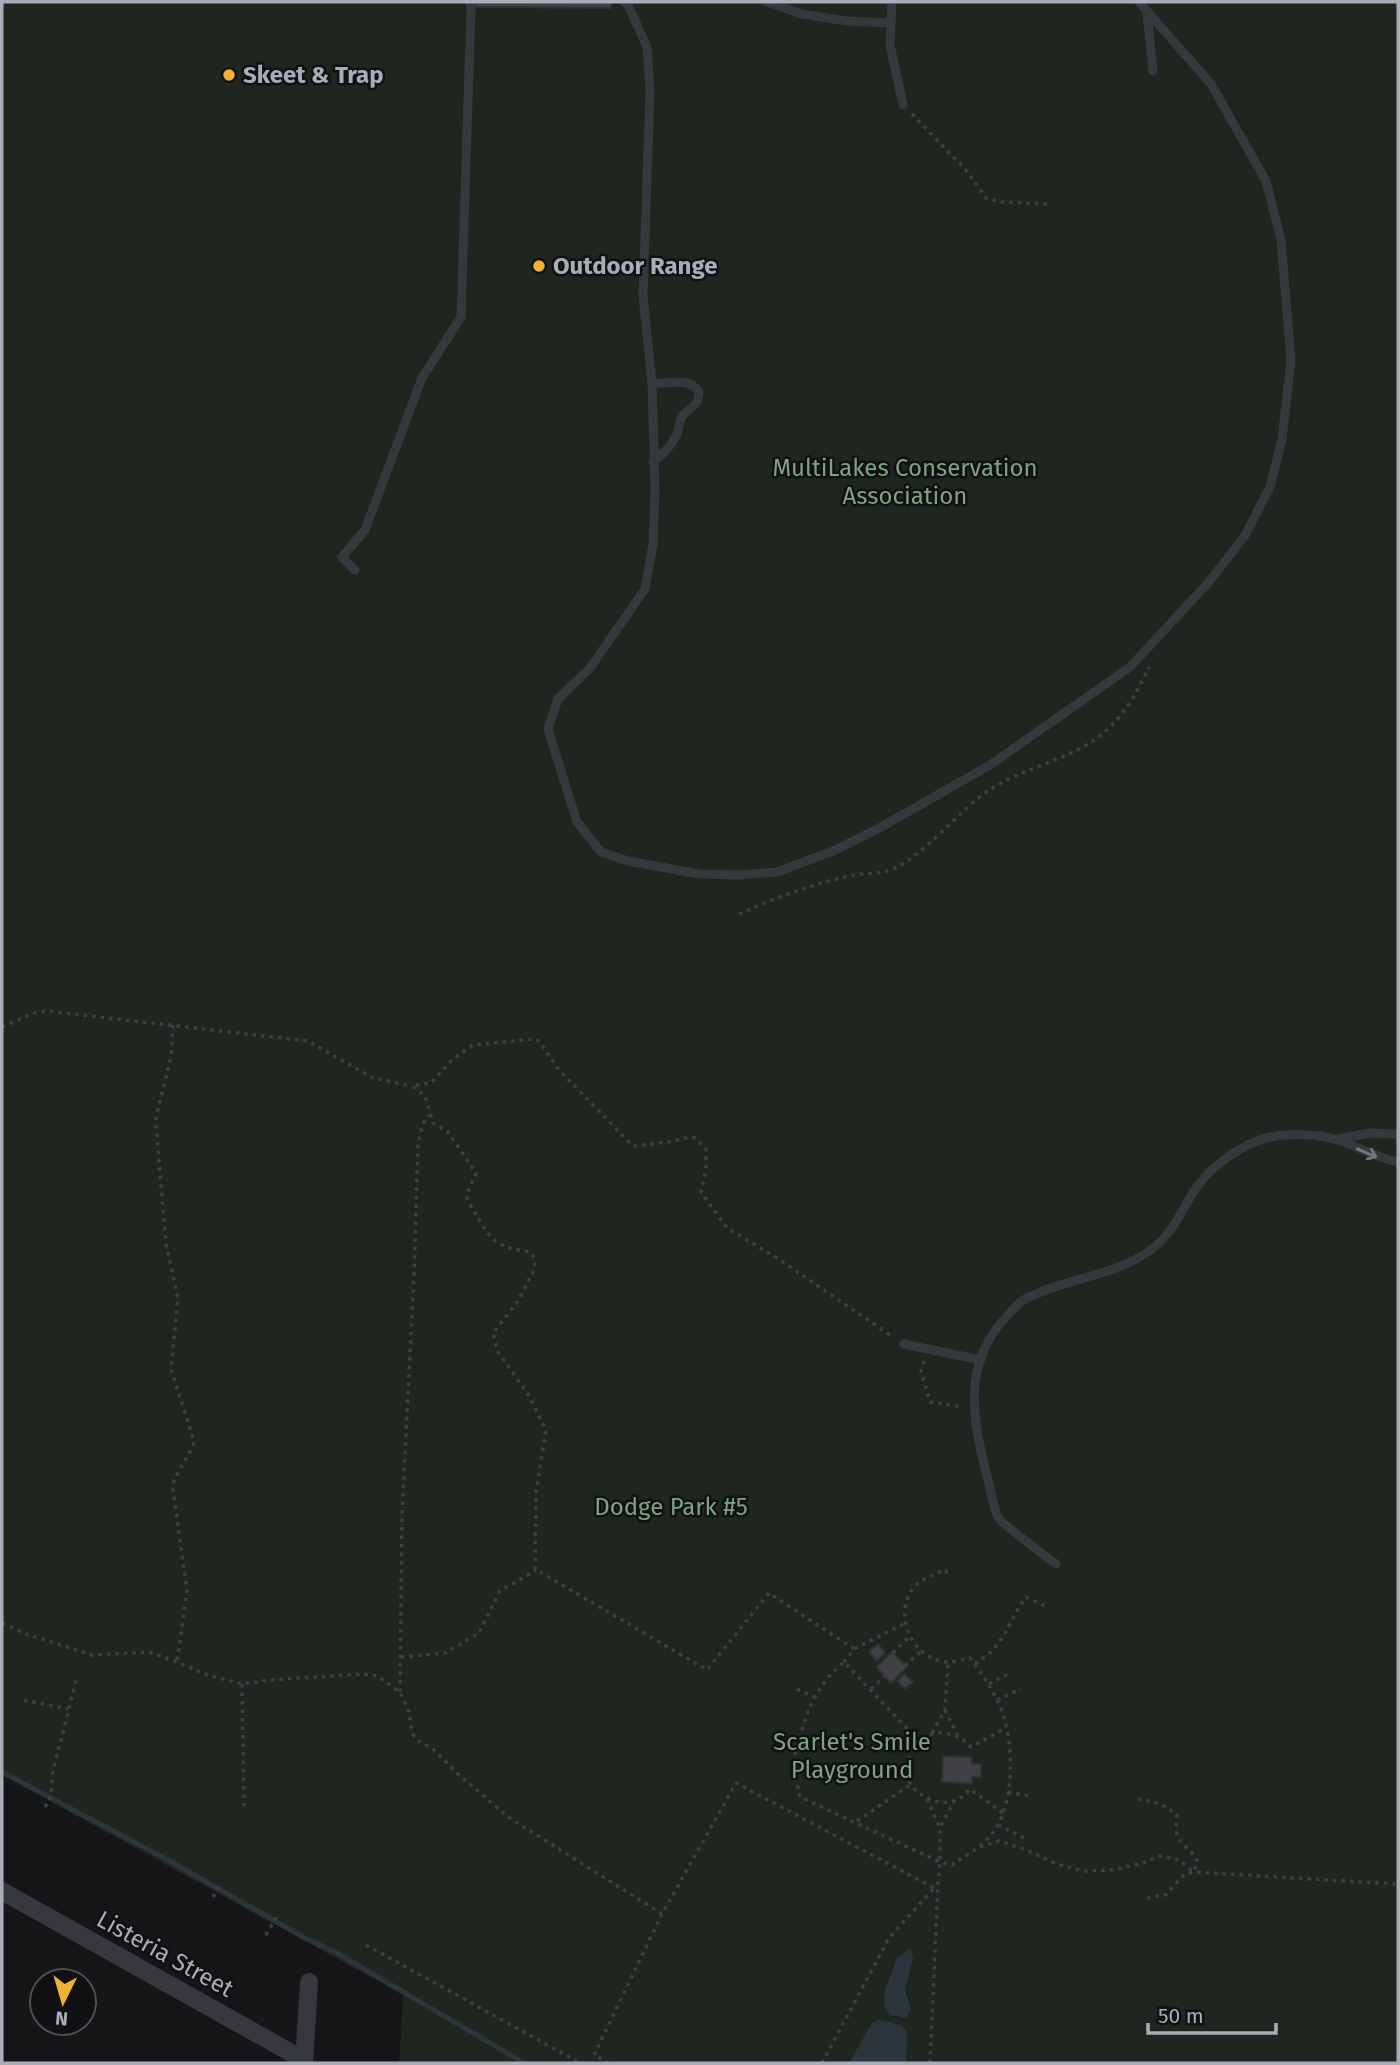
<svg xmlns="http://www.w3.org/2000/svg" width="1400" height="2065" viewBox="0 0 1400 2065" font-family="'Fira Sans',sans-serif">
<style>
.green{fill:#1e261f}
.water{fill:#2c353c}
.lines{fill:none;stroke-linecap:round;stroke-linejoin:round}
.stream{stroke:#2c353c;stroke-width:5}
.building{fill:#404145;stroke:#303034;stroke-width:2}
.path{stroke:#3d3f44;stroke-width:3.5;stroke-dasharray:3.5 5;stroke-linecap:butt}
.lane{stroke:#37383d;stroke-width:9}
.street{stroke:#37383d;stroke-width:18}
.oneway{stroke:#757881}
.poi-dot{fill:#f2b134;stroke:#111113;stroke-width:2.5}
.labels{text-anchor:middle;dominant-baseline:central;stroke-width:5;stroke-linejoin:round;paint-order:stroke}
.poi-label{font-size:24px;font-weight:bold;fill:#a8adb8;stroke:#111113;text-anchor:start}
.park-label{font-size:24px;fill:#7fa381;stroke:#111113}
.street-label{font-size:24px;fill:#a8adb8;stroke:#111113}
</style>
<rect width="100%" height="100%" fill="#161618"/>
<path class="green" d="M2 2H1398V2063H399L403 1995 2 1775Z"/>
<path class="water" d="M911 1948 913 1959 905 1989 911 2010 906 2018 890 2015 884 2005 885 1990 897 1958Z
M879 2020 901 2025 907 2031 906 2063H849L872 2023Z"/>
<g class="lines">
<path class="stream" d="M2 1772 168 1860 305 1938 337 1953 524 2063"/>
</g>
<path class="building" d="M476 2H611V8L476 7Z
M878 1644 885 1653 877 1661 869 1652Z
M892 1652 907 1667 891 1683 876 1667Z
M904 1674 913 1682 905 1689 897 1681Z
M943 1756 972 1757V1764H981V1777H972V1784L942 1782Z"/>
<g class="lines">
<path class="path" d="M912 114 966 170 986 198 1001 202 1049 204
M739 914C775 898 811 884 850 876 862 873 875 874 887 871 921 861 959 809 991 789 1029 764 1078 760 1112 725 1128 709 1140 686 1149 667
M173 1025 171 1056 156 1117V1125L166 1244 178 1298 171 1369 194 1441 193 1446 174 1480 173 1489 187 1591 177 1662
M2 1027 34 1013 47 1011 308 1041 373 1078 412 1086
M924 1361 921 1371 930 1402 962 1407
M2 1623 26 1634 92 1655 149 1652 177 1662 208 1675 242 1684 269 1680 363 1674 377 1676 400 1692 409 1712 412 1733 417 1740 433 1749 458 1774 508 1817 662 1914
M854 1649 769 1593 707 1670 535 1569 536 1492 546 1430 528 1394 498 1352 493 1333 518 1301 535 1268 534 1258 530 1252C488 1247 487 1232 467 1199V1194L476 1173 448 1132 433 1123 425 1096 412 1086 431 1083 453 1059 473 1045 534 1039 539 1041 559 1070 632 1145 637 1146 674 1141 690 1137 695 1138 706 1149V1168L701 1192 727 1228 777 1258 893 1337
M893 1653 909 1637
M401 1657 445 1653 479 1633 500 1591 536 1570
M844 1662 854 1649 905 1623
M975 1664C1008 1642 1005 1626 1026 1597L1047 1607
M905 1666 921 1651
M242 1684 244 1806
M989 1684 1012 1672
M797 1689 814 1697
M871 1689 885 1676
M400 1692 402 1514 414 1275 418 1143 423 1124 428 1115
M24 1700 68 1709
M997 1700 1021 1689
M945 1710 958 1736
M932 1733 945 1710 948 1662
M919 1741 844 1662C821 1681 810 1703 801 1732 799 1739 796 1746 795 1753 793 1768 797 1783 800 1797L940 1862 952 1865C966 1855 984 1846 994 1831 1015 1801 1014 1742 1001 1709 993 1690 982 1674 970 1658 963 1659 955 1662 949 1662 916 1662 894 1621 910 1593 917 1580 932 1575 946 1570L948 1578
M1008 1792 1030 1796
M927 1799 940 1828
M45 1807 51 1796 53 1771 77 1677
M1003 1813 970 1789C952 1812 927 1802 910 1785 909 1774 906 1763 911 1752 923 1727 955 1728 971 1747L1006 1728
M857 1821 910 1785
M998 1825 1024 1838
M980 1847 999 1841 1024 1849 1057 1864 1083 1871 1113 1870 1143 1863 1160 1856 1179 1860 1193 1872 1198 1862C1185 1840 1173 1846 1177 1815 1164 1804 1153 1801 1136 1799
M213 1897 220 1884
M1147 1898 1165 1895 1184 1875 1193 1872 1398 1884
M266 1935 278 1915
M366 1945 580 2063
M609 2063 594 2055 662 1914 736 1783 934 1888
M822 2063 889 1938 933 1889
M930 2063 938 1884 940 1862V1828L954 1801"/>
<path class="lane" d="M625 2 629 7 647 47 650 91 643 296 652 383 655 489 653 544 645 589 590 668 558 699 548 729 577 822 601 852 628 861 699 874 739 875 777 872 833 851 883 826 990 765 1130 667 1208 583 1244 537 1270 487 1282 439 1291 360 1281 240 1266 181 1211 84 1139 2
M767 2 802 14 846 21 891 23
M892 2 890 45 903 105
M1147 12 1153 71
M652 383C668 385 690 376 699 392 698 408 692 405 683 415 680 419 679 426 678 431 674 443 663 455 653 462
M355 570 342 557 365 530 422 378 461 317 471 9 470 2
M1338 1139 1369 1133 1398 1134
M904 1344 981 1360
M1056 1564C1046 1556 1002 1525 998 1517 992 1505 991 1489 987 1476 972 1419 962 1363 1007 1316 1011 1312 1016 1305 1022 1301 1027 1297 1035 1295 1041 1292 1079 1276 1126 1273 1158 1244 1176 1228 1183 1206 1197 1187 1211 1166 1245 1142 1270 1137 1291 1133 1318 1134 1338 1140 1359 1147 1377 1158 1398 1162"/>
<path class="street" d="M2 1891 295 2055 304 2057
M304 2063 309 1982"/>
</g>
<defs><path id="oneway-shaft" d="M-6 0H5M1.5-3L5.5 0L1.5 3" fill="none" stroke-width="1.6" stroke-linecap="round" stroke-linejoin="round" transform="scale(1.75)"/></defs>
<use class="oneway" href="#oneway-shaft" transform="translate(1367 1153) rotate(23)"/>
<g class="poi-dot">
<circle cx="229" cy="75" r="7"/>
<circle cx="539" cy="266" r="7"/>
</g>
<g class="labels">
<g class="poi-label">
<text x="243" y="75">Skeet &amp; Trap</text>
<text x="553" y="266">Outdoor Range</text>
</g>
<g class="park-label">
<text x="905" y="468">MultiLakes Conservation<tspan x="905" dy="28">Association</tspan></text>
<text x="671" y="1507">Dodge Park #5</text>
<text x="852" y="1742">Scarlet's Smile<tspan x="852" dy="28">Playground</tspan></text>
</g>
<g class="street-label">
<text transform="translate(165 1954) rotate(29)">Listeria Street</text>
</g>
</g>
<rect width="1400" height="2065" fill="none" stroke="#a8adb8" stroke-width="7"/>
<g transform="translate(63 2002) rotate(185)"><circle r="33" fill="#111113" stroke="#4d4f55" stroke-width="2"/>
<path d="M0-5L12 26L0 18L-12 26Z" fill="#f2b134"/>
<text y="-10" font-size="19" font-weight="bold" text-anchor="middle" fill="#a8adb8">N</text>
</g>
<path d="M1148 2023v10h128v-10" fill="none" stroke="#a8adb8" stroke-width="3.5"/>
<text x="1158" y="2023" font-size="21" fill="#a8adb8" stroke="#111113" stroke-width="5" paint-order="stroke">50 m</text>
</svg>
